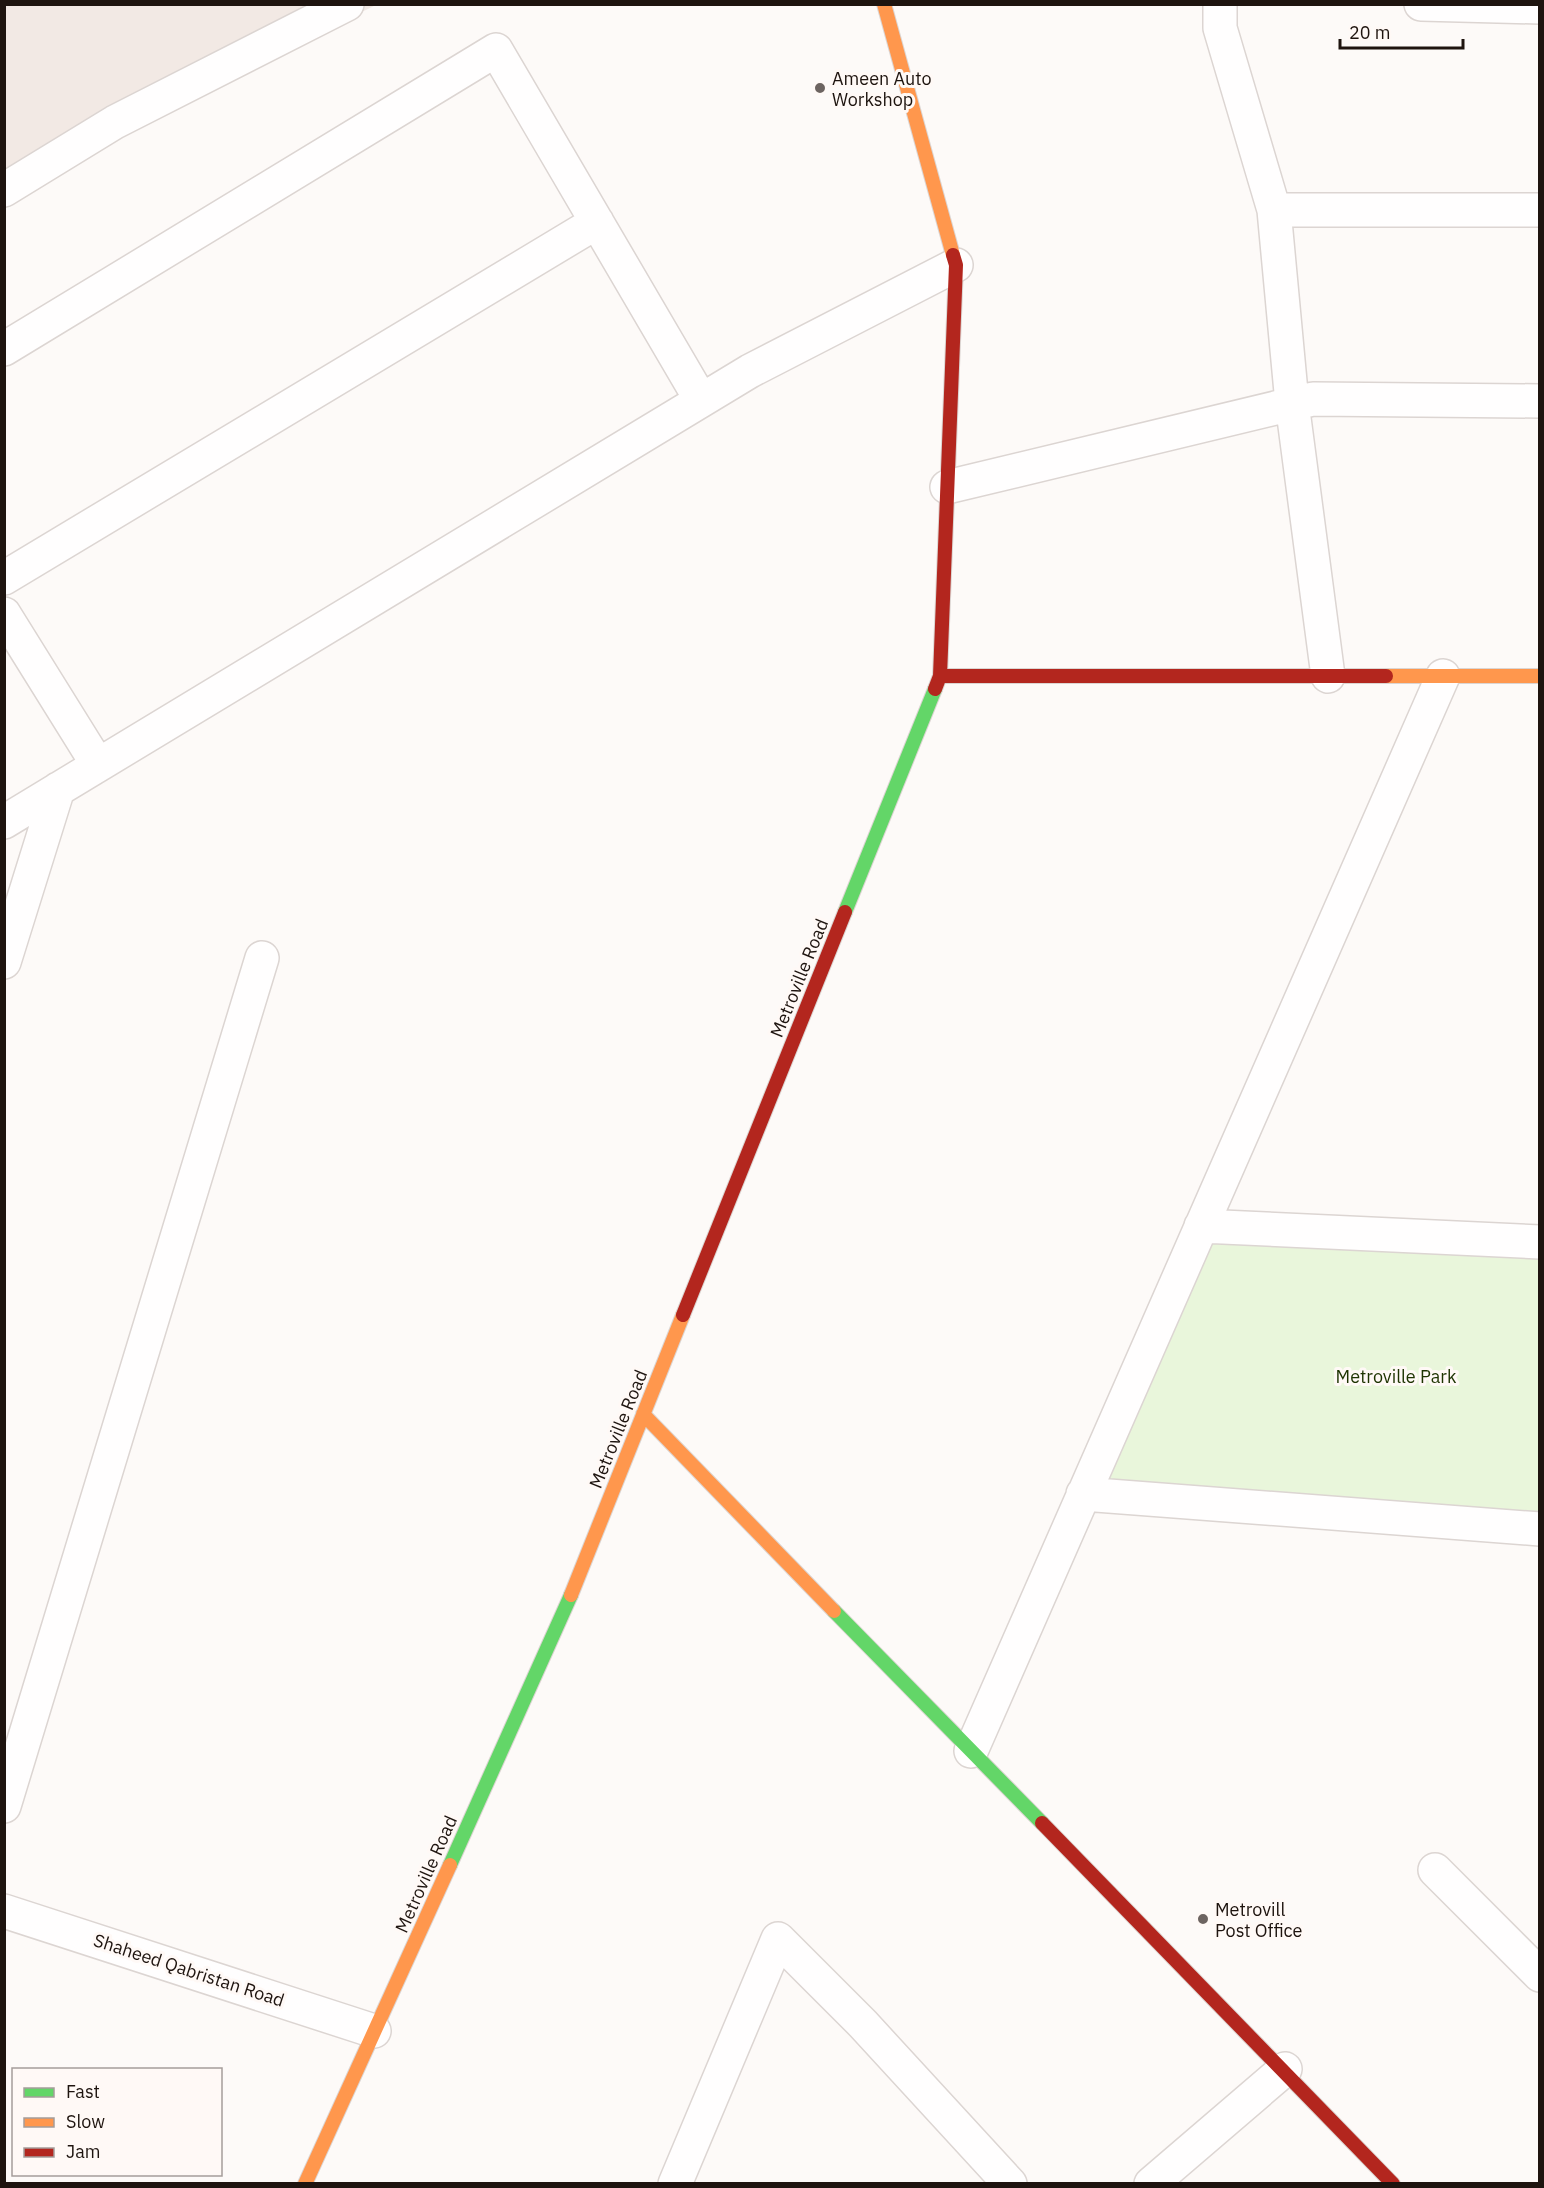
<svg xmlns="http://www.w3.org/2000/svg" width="1544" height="2188" viewBox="0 0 1544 2188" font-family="'IBM Plex Sans',sans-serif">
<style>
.built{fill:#f2e9e4}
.green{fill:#e9f6db}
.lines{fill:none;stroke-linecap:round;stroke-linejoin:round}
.street-casing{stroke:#dcd5d2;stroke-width:36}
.fast-casing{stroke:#dcd5d2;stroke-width:16}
.slow-casing{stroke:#dcd5d2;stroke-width:16}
.jam-casing{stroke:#dcd5d2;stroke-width:16}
.street{stroke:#fffefe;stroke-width:33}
.fast{stroke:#63d668;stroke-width:14}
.slow{stroke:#ff974d;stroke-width:14}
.jam{stroke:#b3261e;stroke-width:14}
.poi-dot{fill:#6c6461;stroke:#fff9f6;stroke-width:2}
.labels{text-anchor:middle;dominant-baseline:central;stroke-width:6;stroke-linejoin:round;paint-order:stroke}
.poi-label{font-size:18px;fill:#1e140f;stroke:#fff9f6;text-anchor:start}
.street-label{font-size:18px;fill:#1e140f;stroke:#fff9f6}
.park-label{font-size:18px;fill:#1d3300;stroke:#fff9f6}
</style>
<rect width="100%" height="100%" fill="#fdfaf8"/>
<path class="built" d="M5 5H376L5 187Z"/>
<path class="green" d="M1201 1226 1539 1242V1529L1083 1494Z"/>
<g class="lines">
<defs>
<path id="street" d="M1220 4V28L1274 210 1292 403 1328 676
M1421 4 1540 7
M4 190 115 122 347 4
M1274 210H1540
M4 349 496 50 701 400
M947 487 1313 399 1540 401
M4 578 597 222
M4 614 98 765
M4 822 750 371 956 265
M4 962 58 789
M1201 1226 1540 1242
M1083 1494 1540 1529
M971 1751 1443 676
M4 1806 262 958
M1435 1870 1540 1975
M4 1911 374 2031
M675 2184 778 1939 863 2024 1010 2184
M1151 2184 1285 2069"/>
<path id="fast" d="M845 912 935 689
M834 1611 1042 1823
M450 1865 571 1595"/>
<path id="slow" d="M884 4 953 255
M1386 676H1540
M643 1414 834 1611
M571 1595 683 1315
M305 2184 450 1865"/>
<path id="jam" d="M940 676H1386
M935 689 940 676 956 265 953 255
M683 1315 845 912
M1042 1823 1393 2184"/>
</defs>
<use href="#street" class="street-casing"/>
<use href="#fast" class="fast-casing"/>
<use href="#slow" class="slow-casing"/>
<use href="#jam" class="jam-casing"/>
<use href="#street" class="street"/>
<use href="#fast" class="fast"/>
<use href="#slow" class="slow"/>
<use href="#jam" class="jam"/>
</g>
<g class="poi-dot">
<circle cx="820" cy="88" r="6"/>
<circle cx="1203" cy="1919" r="6"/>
</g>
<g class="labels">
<g class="poi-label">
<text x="832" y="78">Ameen Auto<tspan x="832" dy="21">Workshop</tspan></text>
<text x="1215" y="1909">Metrovill<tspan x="1215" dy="21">Post Office</tspan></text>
</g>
<g class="street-label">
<text transform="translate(799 978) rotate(-68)">Metroville Road</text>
<text transform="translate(618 1429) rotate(-68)">Metroville Road</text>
<text transform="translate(426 1874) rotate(-66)">Metroville Road</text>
<text transform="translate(189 1970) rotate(18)">Shaheed Qabristan Road</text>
</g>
<g class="park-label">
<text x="1396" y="1376">Metroville Park</text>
</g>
</g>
<rect width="1544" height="2188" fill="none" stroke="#1e140f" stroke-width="12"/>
<rect x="12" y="2068" width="210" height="108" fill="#fff9f6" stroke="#a59d9a" stroke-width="1.5"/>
<rect x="24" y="2088" width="30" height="9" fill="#63d668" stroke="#a59d9a" stroke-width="1.5"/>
<text x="66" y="2098" font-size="18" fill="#1e140f">Fast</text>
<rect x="24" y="2118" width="30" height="9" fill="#ff974d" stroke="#a59d9a" stroke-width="1.5"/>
<text x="66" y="2128" font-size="18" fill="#1e140f">Slow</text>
<rect x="24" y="2148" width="30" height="9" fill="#b3261e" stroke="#a59d9a" stroke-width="1.5"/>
<text x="66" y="2158" font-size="18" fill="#1e140f">Jam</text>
<path d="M1340 39v9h123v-9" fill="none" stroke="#1e140f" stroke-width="3"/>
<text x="1349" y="39" font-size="18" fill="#1e140f" stroke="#fff9f6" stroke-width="4.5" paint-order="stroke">20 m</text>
</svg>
